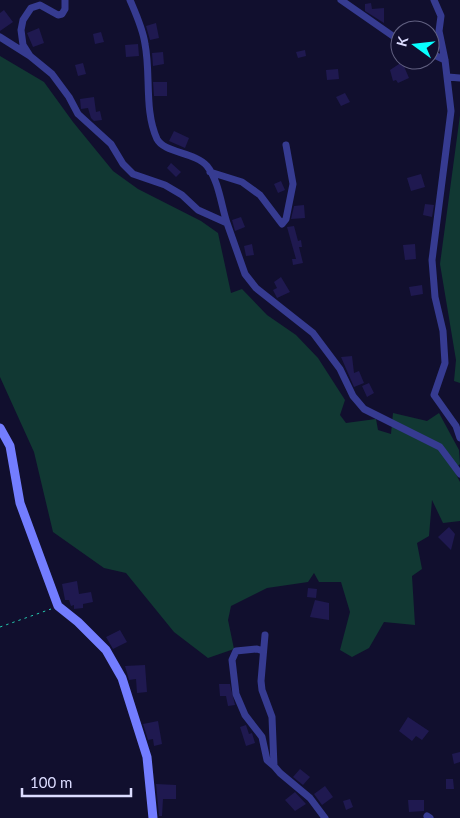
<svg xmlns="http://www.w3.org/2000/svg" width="460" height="818" viewBox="0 0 460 818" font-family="Lato,sans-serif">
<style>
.green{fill:#113833}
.building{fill:#1f1950}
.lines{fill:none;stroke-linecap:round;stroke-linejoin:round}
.path{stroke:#25cab0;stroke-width:1;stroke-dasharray:2.5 4;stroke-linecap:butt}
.street{stroke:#363b91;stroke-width:7}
.secondary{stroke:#737dff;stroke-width:9}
</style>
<rect width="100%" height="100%" fill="#110f2e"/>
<path class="green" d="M0 56 44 82 73 122 113 171 138 189 201 221 218 233 231 293 242 289 267 315 296 335 318 358 345 400 340 415 346 423 376 419 378 430 391 434 393 413 427 421 439 413 459 450 460 464 454 470 460 482V521L443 523 432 500 429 536 417 543 422 569 412 576 415 625 384 622 369 648 352 657 340 650 350 612 341 582H319L314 573 308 582 267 588 231 606 228 620 234 649 208 658 174 632 126 573 104 568 53 532 34 452 0 377Z
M460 115V383L454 381 456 360 440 264Z"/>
<path class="building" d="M371 3 372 9 384 8V23L365 11V4Z
M4 10 13 22 0 31V13Z
M156 23 159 38 150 40 146 26Z
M39 28 44 43 33 47 27 33Z
M101 32 104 42 95 44 93 34Z
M138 44 139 56 126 57 125 45Z
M305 50 306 56 298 58 296 52Z
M163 52 164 64 153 66 152 53Z
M83 63 86 74 78 76 75 65Z
M399 64H403L409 78 398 83 396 80 393 81 390 70Z
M338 69 339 79 327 80 326 70Z
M153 82H167V96H154Z
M345 93 350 102 341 106 336 97Z
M94 97 96 112 100 111 102 120 94 121 91 118 88 108 81 109 80 99Z
M174 131 189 138 185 148 169 141Z
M171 163 181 172 176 177 167 168Z
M421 174 425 187 411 191 407 178Z
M281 181 285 190 278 193 274 184Z
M425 204 434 205 432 217 423 215Z
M304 205 305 218 291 219 294 206Z
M241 217 245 227 235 231 232 220Z
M294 226 298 241 301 240 302 247H299L303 263 293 265 292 259H296L287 227Z
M252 244 254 255 246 256 244 246Z
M415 244 416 259 405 260 403 245Z
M281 277 290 292 277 298 273 290 277 288 274 282Z
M422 285 423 294 411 296 409 287Z
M352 356 354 373 359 371 364 383 354 387 341 357Z
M369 383 374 393 367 397 362 386Z
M449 527 455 534 451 550 438 537Z
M77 581 79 594 91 592 93 602 83 604V608L74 609V605L71 606 69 600H65L62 584Z
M308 588 317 589 316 598 307 597Z
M315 600 329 603V620L310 617Z
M120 630 127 642 113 649 106 637Z
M145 665 147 692 137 693 136 679 129 680 125 666Z
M219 684H230L235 705 228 706 226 696H220Z
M408 717 429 731 422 740 416 736 412 741 399 731Z
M158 721 162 744 154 746 153 739 148 740 143 724Z
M246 725 249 734 252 733 255 743 246 746 240 727Z
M460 752V762L454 764 452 754Z
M300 769 310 777 303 785 293 777Z
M446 779H453L454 789H446Z
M156 784 176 785V799H163L162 816H159Z
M325 786 333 797 322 805 314 794Z
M295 792 306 804 295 811 285 800Z
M350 799 353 807 346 810 343 801Z
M408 800H424V811L409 812Z"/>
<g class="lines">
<path class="path" d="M0 627 51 609"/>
<path class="street" d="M65 0V9L62 14 58 15 40 5 31 8 23 20 21 30 23 45 30 56 52 74 69 97 78 114 111 144 123 164 133 174 165 185 182 195 198 210 227 223 245 274 256 288 313 333 340 369 353 396 364 409 440 447 460 474
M130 0C136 14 143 29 145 44 151 74 144 111 157 139 164 153 195 152 207 166 219 181 221 205 227 223
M341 0 400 41
M434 0 441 16 439 31 445 60 451 111 432 260 435 297 443 331 445 363 434 395 456 426 460 438
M0 37 30 56
M430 53 445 60
M448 77 460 78
M210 172 242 182 260 195 282 224 286 219 293 184 286 145
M265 635 261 681 262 690 272 717 274 766 280 773 310 798 325 818
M263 651 257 649 236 651 232 660 236 694 245 715 262 737 267 760 274 766
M427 816 430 818"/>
<path class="secondary" d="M0 428 10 446 20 503 58 606 78 622 106 650 122 678 147 757 153 818"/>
</g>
<g transform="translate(415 45) rotate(285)"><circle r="24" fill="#110f2e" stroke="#626182"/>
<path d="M0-4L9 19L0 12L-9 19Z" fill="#08ffff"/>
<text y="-8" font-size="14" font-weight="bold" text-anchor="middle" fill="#dcdcff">K</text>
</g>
<path d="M22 788v8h109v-8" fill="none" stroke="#dcdcff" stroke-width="2.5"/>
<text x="30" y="788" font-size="15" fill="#dcdcff" stroke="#110f2e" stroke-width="4" paint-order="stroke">100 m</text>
</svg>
